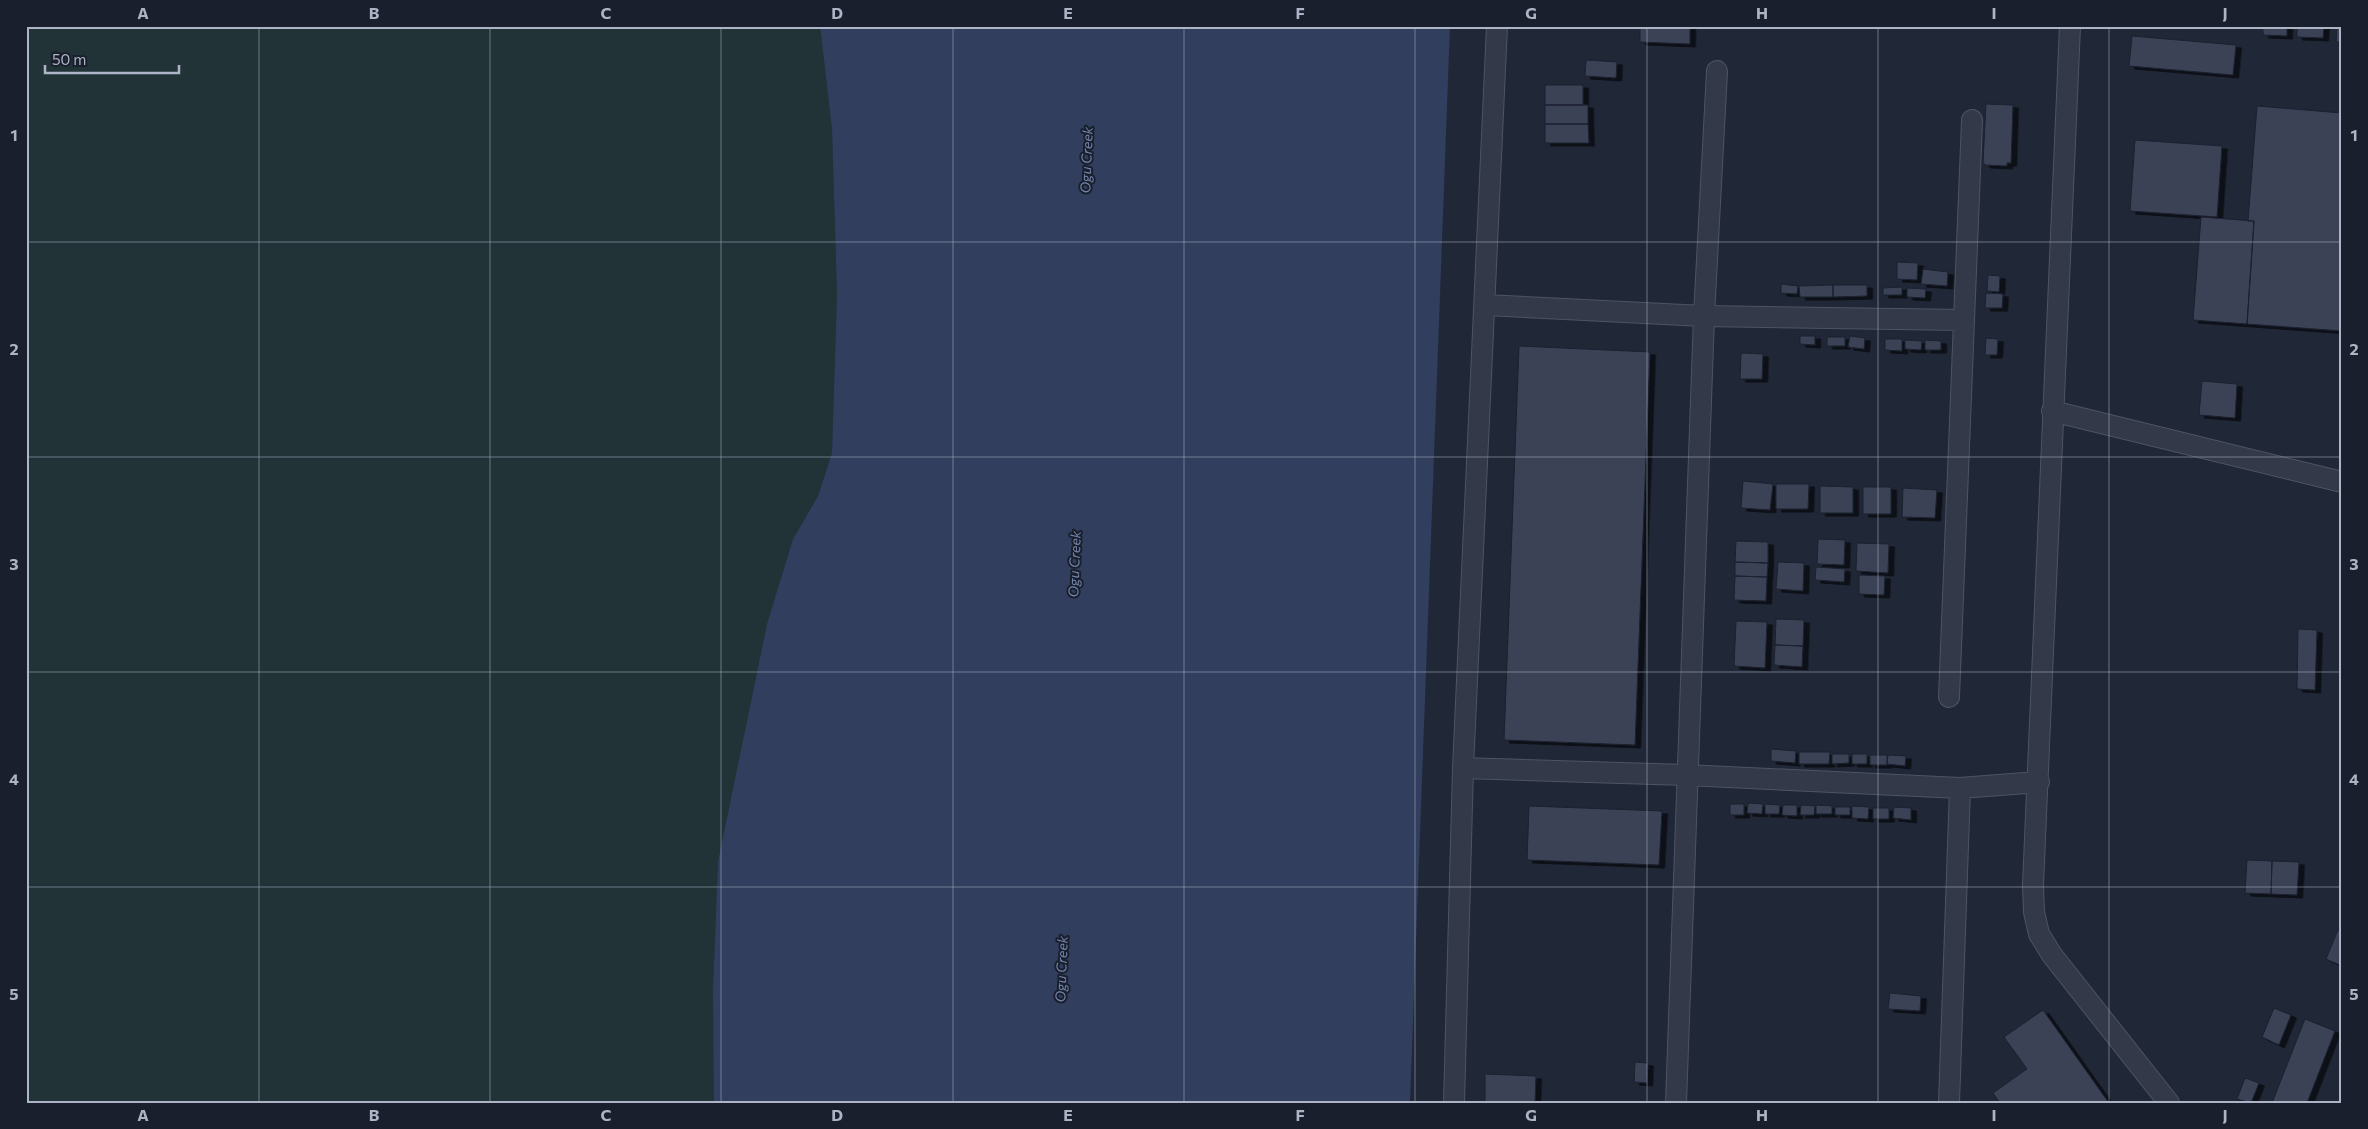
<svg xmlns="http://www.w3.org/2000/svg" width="2368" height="1129" viewBox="0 0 2368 1129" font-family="Commissioner,sans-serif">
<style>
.green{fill:#223338}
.water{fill:#313e5d}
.building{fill:#3b4357;stroke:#1b202e;filter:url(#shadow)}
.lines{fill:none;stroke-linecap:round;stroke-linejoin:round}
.minor-casing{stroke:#4e5463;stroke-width:22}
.minor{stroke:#333948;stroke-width:20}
.grid{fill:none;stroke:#adb4c5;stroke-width:1;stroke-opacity:0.55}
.labels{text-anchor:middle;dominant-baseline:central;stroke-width:4;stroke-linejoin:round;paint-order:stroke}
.water-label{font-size:14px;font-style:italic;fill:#7486ae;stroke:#191f2c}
.neatline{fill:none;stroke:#adb4c5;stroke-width:2}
.grid-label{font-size:16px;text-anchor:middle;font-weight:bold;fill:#adb4c5}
</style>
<defs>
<filter id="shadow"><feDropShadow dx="5.5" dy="3" stdDeviation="0" flood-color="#0009"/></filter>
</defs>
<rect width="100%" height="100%" fill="#202737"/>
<path class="green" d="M26 26H820L832 129 837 294 832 453 818 496 793 539 767 624 718 861 713 989 721 1103H26Z"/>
<path class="water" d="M820 26H1450L1410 1103H714L713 989 718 861 767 624 793 539 818 496 832 453 837 294 832 129Z"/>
<path class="building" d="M1640 26H1690V44L1640 42Z
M2263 26H2287V36L2263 35Z
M2297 26H2324L2323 38 2297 37Z
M2337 26H2342V42H2336Z
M2132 36 2236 45 2233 75 2129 66Z
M1586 60 1617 62 1616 78 1585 76Z
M1545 85H1583V105H1545Z
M1986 104 2013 105 2011 163H2007V166L1985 165 1983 162Z
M1545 105H1588V124H1545Z
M2257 106 2342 113V331L2247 324 2254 221H2248Z
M1545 124H1588L1589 143H1545Z
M2135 140 2222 146 2217 217 2130 211Z
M2201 217 2254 221 2247 324 2193 320Z
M1897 262 1918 263 1917 280 1897 279Z
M1923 269 1948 272 1947 286 1921 284Z
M1988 275 2000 276 1999 292 1987 291Z
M1781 284 1798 286 1797 294 1781 293Z
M1833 285H1867V296L1833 297Z
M1833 285V297H1800L1799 286Z
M1902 287V295H1883V288Z
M1907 288 1926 289 1925 298 1907 297Z
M1986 293 2003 294 2002 308H1985Z
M1800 336H1815V345L1800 344Z
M1850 336 1865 338 1864 349 1848 347Z
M1827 337H1845V346H1827Z
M1986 338 1998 339 1997 355H1985Z
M1885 339H1902V351L1885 350Z
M1905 340 1922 341 1921 350 1905 349Z
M1925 340 1941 341V350H1925Z
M1519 346 1650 352 1635 745 1504 740Z
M1741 353 1763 354 1762 379H1740Z
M2202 381 2237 384 2235 418 2199 415Z
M1743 481 1773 484 1770 510 1741 508Z
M1776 484H1809L1808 509H1776Z
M1820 486 1853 487V513H1820Z
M1863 487H1891V514H1863Z
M1903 488 1937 490 1935 518 1902 517Z
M1818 539 1845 540 1844 565 1817 564Z
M1736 541 1768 542V563L1735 562Z
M1857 543 1889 544 1888 573 1856 571Z
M1735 562 1768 563 1767 577 1735 576Z
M1778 562 1804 563 1803 591 1776 589Z
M1816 567 1845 569 1844 582 1815 580Z
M1859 575 1885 576 1884 595 1859 594Z
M1735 576 1767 577 1766 601 1734 600Z
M1776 619 1804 620 1803 646 1775 645Z
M1736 621 1767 622 1765 668 1734 666Z
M2298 629 2317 630 2315 690 2297 689Z
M1775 645 1803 646 1802 667 1774 665Z
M1771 749 1796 751 1795 763 1771 761Z
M1799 752H1830L1829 764H1799Z
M1832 754H1849V763L1832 764Z
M1852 754H1867V764H1852Z
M1870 755H1887V765H1870Z
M1888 755 1906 756 1905 766 1887 764Z
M1748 803 1763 804 1762 814 1747 813Z
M1730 804H1744V815H1730Z
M1765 804 1780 805 1779 814H1765Z
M1783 805H1797V816L1782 815Z
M1801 805 1815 806 1814 815H1800Z
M1816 805 1832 806V814H1816Z
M1529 806 1662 811 1659 865 1527 860Z
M1852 806 1869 807 1868 819 1852 818Z
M1835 807H1850V815H1835Z
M1894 807 1911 808V820L1893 818Z
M1873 808H1889V819H1873Z
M2247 860 2272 861 2271 894 2245 893Z
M2272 861 2299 862 2297 895 2271 894Z
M2338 930 2342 932V966L2326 959Z
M1890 993 1921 996 1920 1011 1888 1009Z
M2274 1008 2291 1015 2279 1045 2262 1037Z
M2043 1010 2109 1103H2000L1993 1093 2027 1069 2004 1037Z
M2305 1019 2335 1031 2307 1103H2272Z
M1635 1062 1648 1063 1647 1083 1634 1082Z
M1485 1074 1536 1076 1535 1103H1485Z
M2245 1078 2259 1083 2251 1103 2237 1099Z"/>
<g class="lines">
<defs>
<path id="minor" d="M2070 26 2033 885 2034 912 2039 934 2052 955 2169 1103
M1485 305 1704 316 1964 320
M2052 411 2342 482
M1949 697 1972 120
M1463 768 1686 775 1960 788 2039 782
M1454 1103 1463 768 1497 26
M1676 1103 1704 316 1717 71
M1949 1103 1960 788"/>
</defs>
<use href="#minor" class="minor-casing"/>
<use href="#minor" class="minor"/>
</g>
<path class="grid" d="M259 26V1103M490 26V1103M721 26V1103M953 26V1103M1184 26V1103M1415 26V1103M1647 26V1103M1878 26V1103M2109 26V1103M26 242H2342M26 457H2342M26 672H2342M26 887H2342"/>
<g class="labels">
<g class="water-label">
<text transform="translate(1086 160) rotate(-88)">Ogu Creek</text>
<text transform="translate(1074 564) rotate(-88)">Ogu Creek</text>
<text transform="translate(1061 969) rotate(-88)">Ogu Creek</text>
</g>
</g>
<rect width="2368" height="1129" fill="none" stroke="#191f2c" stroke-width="55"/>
<path d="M45 65v8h134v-8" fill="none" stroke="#adb4c5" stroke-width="2.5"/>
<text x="52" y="65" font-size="15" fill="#adb4c5" stroke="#191f2c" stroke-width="4" paint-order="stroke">50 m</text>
<rect x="28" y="28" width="2312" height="1074" class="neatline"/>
<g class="grid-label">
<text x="143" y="19">A</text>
<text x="374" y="19">B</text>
<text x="606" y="19">C</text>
<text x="837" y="19">D</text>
<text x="1068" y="19">E</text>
<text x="1300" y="19">F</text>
<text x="1531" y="19">G</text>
<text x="1762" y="19">H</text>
<text x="1994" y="19">I</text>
<text x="2225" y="19">J</text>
<text x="14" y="141">1</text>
<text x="2354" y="141">1</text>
<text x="14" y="355">2</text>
<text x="2354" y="355">2</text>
<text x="14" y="570">3</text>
<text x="2354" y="570">3</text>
<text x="14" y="785">4</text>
<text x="2354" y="785">4</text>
<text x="14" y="1000">5</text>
<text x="2354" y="1000">5</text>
<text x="143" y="1121">A</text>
<text x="374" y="1121">B</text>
<text x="606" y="1121">C</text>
<text x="837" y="1121">D</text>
<text x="1068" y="1121">E</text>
<text x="1300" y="1121">F</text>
<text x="1531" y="1121">G</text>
<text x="1762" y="1121">H</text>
<text x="1994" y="1121">I</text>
<text x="2225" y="1121">J</text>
</g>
</svg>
